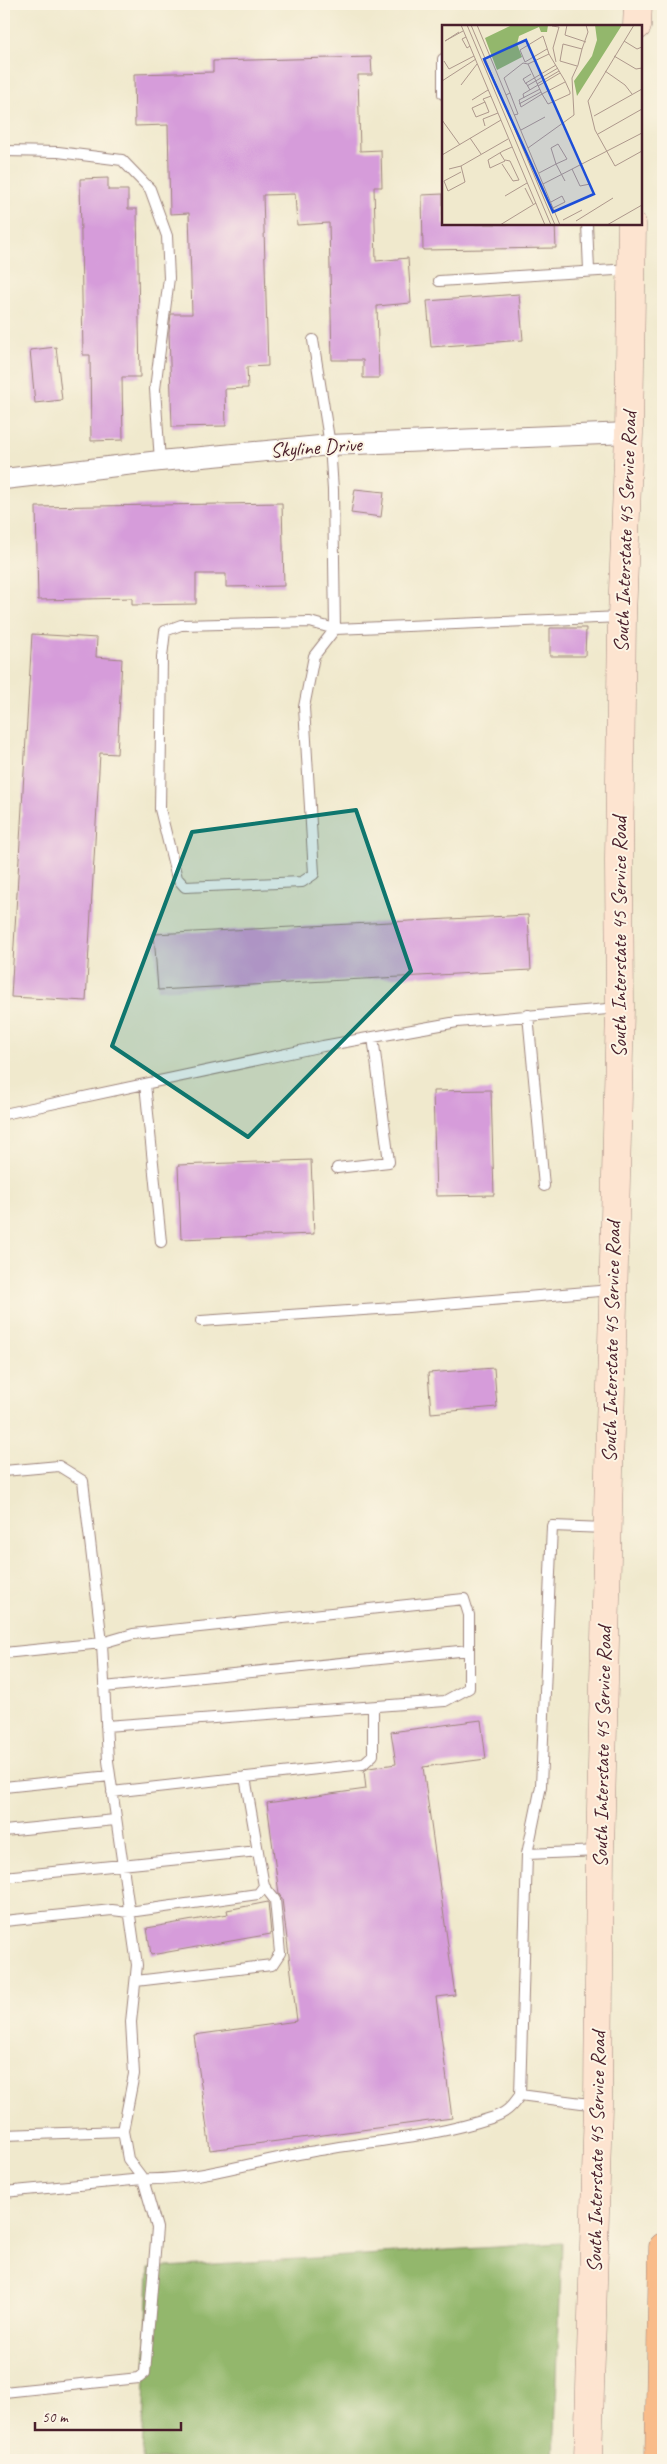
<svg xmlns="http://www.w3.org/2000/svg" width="667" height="2464" viewBox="0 0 667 2464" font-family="Caveat,sans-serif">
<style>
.forest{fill:#93b76c;stroke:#6e6b4c}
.building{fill:#d69cda}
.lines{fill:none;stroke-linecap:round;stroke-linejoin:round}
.service-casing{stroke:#9d847c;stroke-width:12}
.minor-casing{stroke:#9d847c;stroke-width:22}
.secondary-casing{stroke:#9d847c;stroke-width:29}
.motorway-casing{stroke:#9d847c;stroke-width:29}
.service{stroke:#fff;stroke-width:10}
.minor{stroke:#fff;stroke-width:20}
.secondary{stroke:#fde4d0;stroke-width:28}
.motorway{stroke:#f9bc8a;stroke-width:28}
.marked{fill:#0f766e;fill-opacity:0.2;stroke:#0f766e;stroke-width:4;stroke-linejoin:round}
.labels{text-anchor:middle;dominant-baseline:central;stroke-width:4;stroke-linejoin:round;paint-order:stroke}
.street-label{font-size:21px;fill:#4a1f2b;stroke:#fcf5e5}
.inset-road{fill:none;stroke:#ae988c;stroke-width:1}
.view{fill:#1d4ed8;fill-opacity:0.15;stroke:#1d4ed8;stroke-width:2.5}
.inset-edge{fill:none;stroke:#4a1f2b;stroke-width:2.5}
</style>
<rect width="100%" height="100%" fill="#fcf5e5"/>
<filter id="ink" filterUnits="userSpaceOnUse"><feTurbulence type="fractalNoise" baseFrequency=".02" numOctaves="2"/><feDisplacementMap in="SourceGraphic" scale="10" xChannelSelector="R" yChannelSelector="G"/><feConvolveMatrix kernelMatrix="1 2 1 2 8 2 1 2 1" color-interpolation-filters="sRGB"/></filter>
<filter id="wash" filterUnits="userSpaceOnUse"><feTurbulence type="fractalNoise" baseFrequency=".0096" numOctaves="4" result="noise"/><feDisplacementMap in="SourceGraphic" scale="20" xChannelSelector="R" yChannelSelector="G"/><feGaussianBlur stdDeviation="1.12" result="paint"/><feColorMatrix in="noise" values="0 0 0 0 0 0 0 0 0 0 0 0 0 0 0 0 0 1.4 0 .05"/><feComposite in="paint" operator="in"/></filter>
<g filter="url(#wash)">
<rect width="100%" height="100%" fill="#f0e9cd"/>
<path class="forest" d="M562 2243 554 2460H142L149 2268Z"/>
<g id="blocks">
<path class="building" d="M371 57 372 75H358L360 151 381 150 382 187H374L376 261 408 258 411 303 377 306 379 378H363V360H332L329 223 297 225 295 194 263 195 268 366 247 367 248 388 225 389 226 426 172 427 169 332 171 314H192L189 213 170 214 168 125 135 126 134 74 213 72V61Z
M108 178V190H128V209H137L140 377H122L123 440 91 441 90 355H83L80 179Z
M443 194V224H555L556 248 423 250 422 195Z
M519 294 523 340 431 347 427 301Z
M56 347 62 400 35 403 30 350Z
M355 489 384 492 381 517 351 513Z
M282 503 284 586 226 587V574H196V604L132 605V598L38 600 36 507Z
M550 628H586L585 656H550Z
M32 634 97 638 96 657 122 659 117 754 100 753 86 1001 11 997Z
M528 915 531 970 158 990 154 934Z
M491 1090 494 1195 436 1196 433 1091Z
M311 1160 314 1234 181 1239 178 1165Z
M494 1368 497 1407 431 1413 428 1373Z
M481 1720 486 1759 423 1767 455 1995 436 1997 452 2118 210 2150 194 2035 297 2021 282 1899 279 1894 267 1803 366 1789 364 1771 369 1768 396 1764 391 1732Z
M268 1902 271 1934 151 1955 147 1928 228 1914 227 1910Z"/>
</g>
</g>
<g filter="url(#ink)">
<use href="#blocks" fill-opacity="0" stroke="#9d847c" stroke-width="1"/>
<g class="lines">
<defs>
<path id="service" d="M443 59V94
M4 151 58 152 122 160 150 189 167 236 169 278 155 389 160 461
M587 224 589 270
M439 281 631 269
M313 340 330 445 333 490 335 629 621 617
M310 622 335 629 314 656 304 707 314 874 302 882 185 887 177 878 160 809 162 657 165 631 181 625Z
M528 1015 544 1186
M145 1084 161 1242
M4 1114 323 1046 457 1022 619 1008
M337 1168 389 1162 373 1037
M201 1321 408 1307 611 1290
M4 1471 59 1466 83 1481 102 1643 4 1653
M104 1687 469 1650
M106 1726 445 1701 469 1688V1615L464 1599 133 1634 102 1643 108 1761 137 1965 131 2022 134 2074 123 2131 128 2159 143 2179C196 2181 251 2162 304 2153 366 2141 431 2138 491 2118 505 2114 512 2107 520 2095
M4 1787 110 1776
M112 1792 363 1764 373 1755V1707
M4 1831 115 1820
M527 1854 541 1786 552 1526 606 1528
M4 1877 258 1851
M4 1921 112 1910 129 1912 258 1894 264 1886 245 1777
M136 1981 272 1965 280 1953 275 1900 264 1886
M597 2105 520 2095 527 1854 599 1851
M4 2135 123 2131
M4 2192 143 2179 157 2228 145 2373 139 2378 4 2392"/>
<path id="minor" d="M4 479 160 461 330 445 629 433"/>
<path id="secondary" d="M637 26 638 4
M588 2460 598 2105 600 1851 620 1008 619 860 622 617 629 433 632 224"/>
<path id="motorway" d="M659 2460 663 2247"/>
</defs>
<use href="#service" class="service-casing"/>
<use href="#minor" class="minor-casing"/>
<use href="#secondary" class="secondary-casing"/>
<use href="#motorway" class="motorway-casing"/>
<use href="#service" class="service"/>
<use href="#minor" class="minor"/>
<use href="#secondary" class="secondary"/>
<use href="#motorway" class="motorway"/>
</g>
</g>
<path class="marked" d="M356 810 411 971 248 1137 112 1046 192 832Z"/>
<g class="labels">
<g class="street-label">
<text transform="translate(316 447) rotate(-4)">Skyline Drive</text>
<text transform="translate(625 532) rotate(-88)">South Interstate 45 Service Road</text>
<text transform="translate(619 937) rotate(-90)">South Interstate 45 Service Road</text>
<text transform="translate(611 1342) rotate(-89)">South Interstate 45 Service Road</text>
<text transform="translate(602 1747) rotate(-89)">South Interstate 45 Service Road</text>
<text transform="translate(596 2152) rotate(-89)">South Interstate 45 Service Road</text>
</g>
</g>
<g transform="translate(442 25)">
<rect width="200" height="200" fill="#f0e9cd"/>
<path d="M70 0H106L105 7H99L97 2 77 11 75 19 80 32 55 45 43 13ZM153 0H180L135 71 132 56 150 31 155 15Z" fill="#93b76c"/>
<path class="inset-road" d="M19 0 103 200M25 0 109 200M29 0 113 200M35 0 118 200M125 0 123 10 144 17M192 0 146 76 153 105 173 141 200 126M110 1 117 2 111 23 114 37M17 7 3 16 21 6M24 12 20 14 25 23 28 21M182 16 195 24 200 22M105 24 83 37 78 25 101 11 107 29M140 24 146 7 144 0M172 31 194 44 200 43M2 36 7 44 32 31M86 39 107 29 123 56 128 67V69L106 79 100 69 123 57M163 46 183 60 190 69M62 53 81 38 86 39 100 69 79 82 77 75 98 64M62 53 68 68 64 70M0 56 34 34M84 59 81 54 89 49M95 59 117 46M19 60 35 39M85 61 116 43M96 61 118 48M88 65 84 58 114 40M68 68 76 89 72 90M82 73 81 69 96 60M30 75 46 65M43 77 30 83 34 92 47 87 43 77 41 74 49 71M77 79 99 67M152 91 200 64M0 95 18 120M43 101 41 94 56 88M79 105 103 92M156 109 200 84M28 113 39 129M116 119 125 134 114 139 109 123ZM86 123 132 90 130 53 136 40 140 24 121 19 118 36 135 41M58 128 63 136 48 143 46 135 61 126 70 122M0 130 59 95M60 139 71 156 77 155 68 136 63 135M19 141 23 157 6 166 2 156 19 147M7 144 19 141 66 114M130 144 138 161 148 159M97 148 114 139 123 156M101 159 200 108M83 163 91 179M63 171 85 158M109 177 120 171 123 177 111 183M121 195 140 185M134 196 171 173M58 200 94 178M165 200 200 180"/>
<path class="view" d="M84 15 152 169 111 187 42 34Z"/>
<rect width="200" height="200" class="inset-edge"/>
</g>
<rect width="667" height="2464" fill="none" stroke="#fcf5e5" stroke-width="20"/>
<path d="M35 2422v8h146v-8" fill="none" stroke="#4a1f2b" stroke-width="2.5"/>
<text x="42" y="2422" font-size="15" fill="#4a1f2b" stroke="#fcf5e5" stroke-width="4" paint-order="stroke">50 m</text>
</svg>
